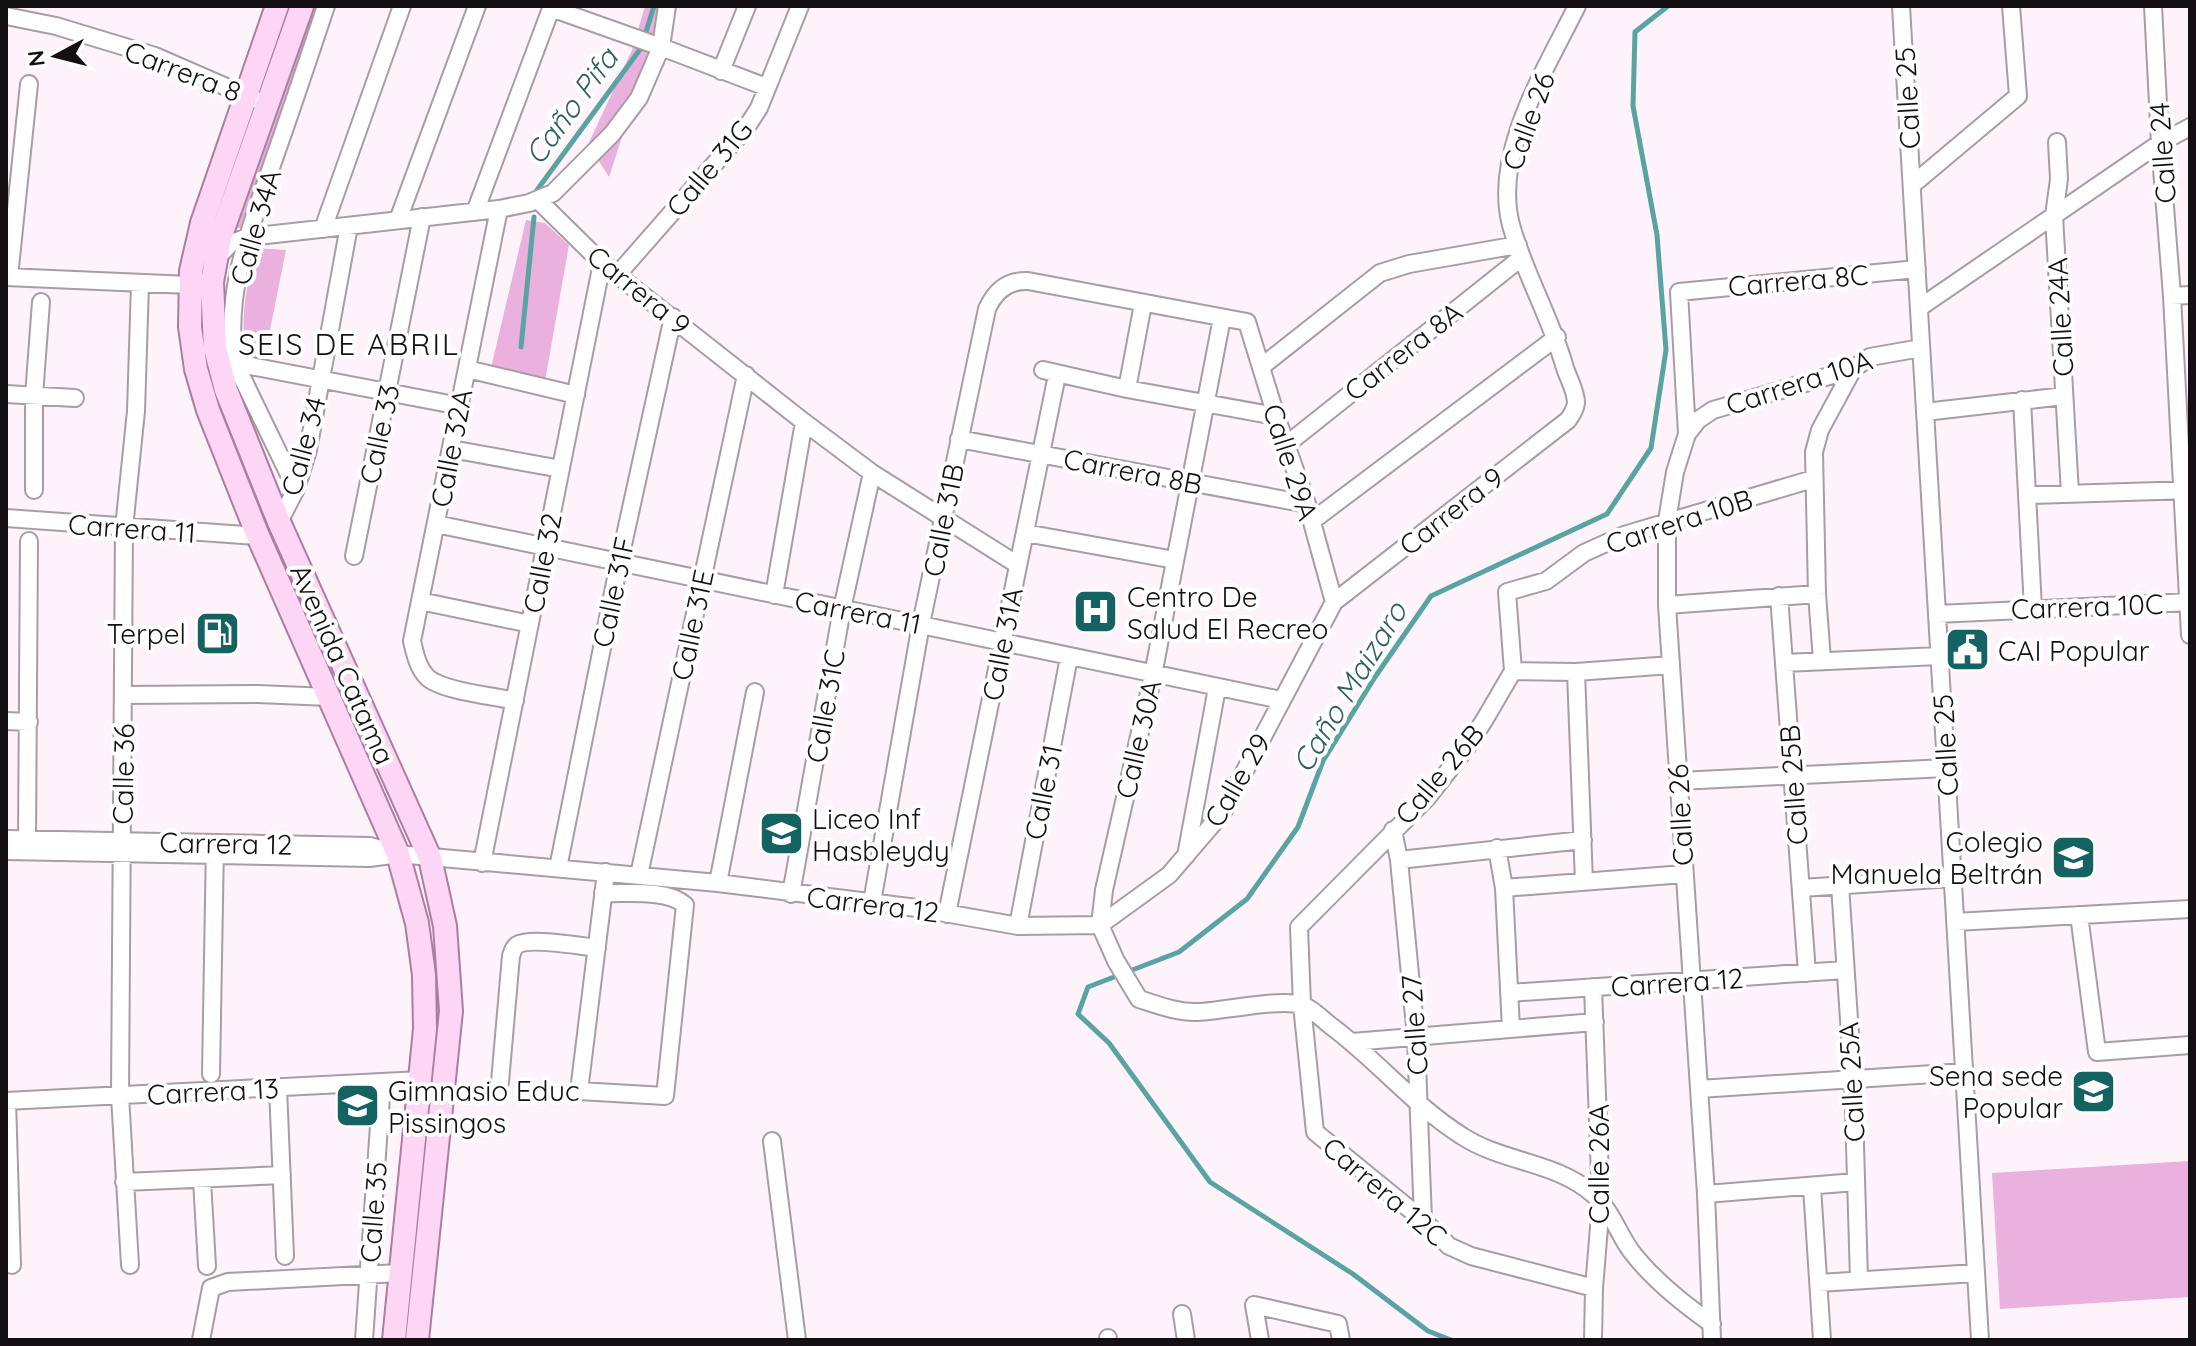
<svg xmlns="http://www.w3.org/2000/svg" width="2196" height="1346" viewBox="0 0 2196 1346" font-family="Quicksand,sans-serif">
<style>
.green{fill:#eab1df}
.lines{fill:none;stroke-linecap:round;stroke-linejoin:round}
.stream{stroke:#59a4a3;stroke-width:5}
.minor-casing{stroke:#a79da5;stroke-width:20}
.major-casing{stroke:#aa7ea1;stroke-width:26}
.minor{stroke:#fff;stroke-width:16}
.major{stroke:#fdd6f5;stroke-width:22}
.labels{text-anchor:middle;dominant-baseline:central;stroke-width:8;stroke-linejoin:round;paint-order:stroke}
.street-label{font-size:28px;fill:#130f12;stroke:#fff}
.poi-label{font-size:28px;fill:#130f12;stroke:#fff;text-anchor:start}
.water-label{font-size:30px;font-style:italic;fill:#2f5f5e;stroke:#fff}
.neighbourhood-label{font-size:30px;letter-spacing:2px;fill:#130f12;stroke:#fff}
</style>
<rect width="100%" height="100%" fill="#fef3fb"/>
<path class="green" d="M310 6H325L247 229 229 227Z
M645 6H673L625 128 609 177 595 155 579 164 632 50Z
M526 220 545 223 569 245 545 381 490 372Z
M254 248 286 250 263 365 250 364C236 327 248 286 254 248Z
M2190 1161V1297L2000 1309 1992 1173Z"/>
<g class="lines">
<path class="stream" d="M646 32 654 6
M537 190 641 48
M521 347 534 217
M1451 1340 1428 1331 1353 1274 1210 1182 1109 1043 1078 1014 1088 987 1179 952 1247 899 1298 827 1323 761 1375 677 1431 596 1607 514 1651 448 1666 350 1657 235 1633 106 1635 32 1668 6"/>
<defs>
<path id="minor" d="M1901 6 1980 1340
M2153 6 2160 143 2172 296 2190 635
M551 8 661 47 766 87
M6 16 56 26 155 56 254 99
M721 71 747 6
M2057 142 2059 179 2054 216 2070 493
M1912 185 2018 96 2011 6
M538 200 602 263 804 422 872 473 1018 565
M499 209 412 641C415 654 418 668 427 677 441 691 494 696 515 701
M475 212 552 6
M398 220 477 6
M323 229 402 6
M216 259 231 243 248 237 499 209 529 203 553 193 612 134 639 98 661 47 667 6
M618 274 746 128 759 108 800 6
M6 277 190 285
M9 277 29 84
M2172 296 2190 295
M1919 308 2160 143 2190 127
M1222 318 1153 675 1104 890 1100 925 1116 961 1139 999C1158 1005 1178 1013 1198 1012 1224 1011 1279 998 1302 1005 1312 1008 1323 1020 1331 1026 1377 1060 1414 1106 1462 1136 1503 1163 1556 1161 1594 1195 1611 1210 1618 1233 1631 1251 1653 1280 1682 1303 1712 1324
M235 363 460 406
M1261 367 1380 273 1409 264 1518 245
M467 369 576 395
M1043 370 1127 389 1276 416
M1127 389 1143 304
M6 394 75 398
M2022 400 2033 608
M1925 412 2064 396
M1687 434 1698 420 1713 410 1853 369 1870 357 1921 348
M959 439 1307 504
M1286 445 1521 258
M451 449 561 469
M296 489 235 363C223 292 252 224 274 159 292 108 309 57 326 6
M34 490V396L41 302
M2029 495 2190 490
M6 518 258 536
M1312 521 1557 337
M279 522 296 489 308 450 349 226
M436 524 1281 700
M1025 533 1175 560
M354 556 422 217
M774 595 804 422
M1779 596 1807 973
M420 601 530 624
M1667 605 1817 594
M1937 614 2190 602
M1822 660 1817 594 1814 452 1820 430 1853 369
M1784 663 1939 656
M1513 671 1576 672 1671 665
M1576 672 1584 882
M125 695 258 694 329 697
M6 721 29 722
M1679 781 1946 768
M1393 830 1399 860 1416 1037 1423 1220
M6 839 370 846 398 854 718 883 917 908 1018 926 1100 925
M27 839 29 541
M1497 848 1504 888 1511 1029
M6 851 369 858 392 855
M1186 856 1217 688
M1399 860 1583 840
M482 863 602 263
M558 868 619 563 673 317
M639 875 746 375
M718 883 755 692
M1840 885 1853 1079 1859 1279
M1504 888 1684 874
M1801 888 1953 878
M603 893C627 894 667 889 685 905L665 1096 579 1091 606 872
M791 894 842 609 872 473
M872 902 921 624 987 309C995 291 1008 280 1028 281L1247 322 1276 416 1307 504 1334 602
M947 914 1057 375
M2079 915 2097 1052 2190 1045
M1955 922 2190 909
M1100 925 1169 875 1223 812 1334 602 1568 420C1572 414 1575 411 1576 403 1576 391 1569 380 1565 368 1551 318 1525 275 1511 225 1492 153 1546 69 1577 6
M1018 926 1069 657
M1509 993 1845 970
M1352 1042 1595 1022
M211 1074 215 844
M500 1082 511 956C513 951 513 948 517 945 529 937 581 946 597 948
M278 1088 285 1256
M1699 1089 1964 1072
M6 1101 421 1080
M7 1101 12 1265
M772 1141 797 1340
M202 1180 207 1266
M124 1182 282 1175
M1812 1187 1822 1340
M1706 1194 1856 1182
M130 1265 120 1096 124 528 136 411 140 284
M1819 1283 1976 1273
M1594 1288 1471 1256 1449 1246 1423 1220 1315 1132 1302 1005 1299 927 1427 798 1467 747 1485 719 1513 671 1507 592 1546 581 1584 553 1624 535 1813 479
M1182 1314 1186 1340
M1108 1338V1340
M201 1340 211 1288 228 1282 400 1273
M364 1340 382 1083
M1260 1340 1254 1305 1338 1324 1341 1340
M1593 1340 1594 1288 1601 1203 1593 987
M1712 1340 1706 1194 1667 605V521L1675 472 1687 434 1679 292 1917 269"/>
<path id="major" d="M277 6 202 223 191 271 190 327 196 369 208 410 258 536 398 854 417 923 424 975 425 1029 394 1340
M302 6 220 238 212 282 215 348 226 390 279 522 430 858 445 926 451 1011 417 1340"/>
</defs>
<use href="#minor" class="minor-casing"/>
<use href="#major" class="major-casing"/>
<use href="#minor" class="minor"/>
<use href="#major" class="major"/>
</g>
<defs>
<symbol id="hospital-square" viewBox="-11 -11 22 22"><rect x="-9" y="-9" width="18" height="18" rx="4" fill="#146362" stroke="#fff"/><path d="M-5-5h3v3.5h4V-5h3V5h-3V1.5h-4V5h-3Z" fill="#fff"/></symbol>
<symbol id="fuel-square" viewBox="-11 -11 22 22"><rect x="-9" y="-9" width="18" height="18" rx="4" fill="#146362" stroke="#fff"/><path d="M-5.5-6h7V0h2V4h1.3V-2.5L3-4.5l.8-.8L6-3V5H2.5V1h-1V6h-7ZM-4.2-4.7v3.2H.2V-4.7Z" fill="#fff"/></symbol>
<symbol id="civic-square" viewBox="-11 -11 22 22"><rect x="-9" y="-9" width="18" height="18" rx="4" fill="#146362" stroke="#fff"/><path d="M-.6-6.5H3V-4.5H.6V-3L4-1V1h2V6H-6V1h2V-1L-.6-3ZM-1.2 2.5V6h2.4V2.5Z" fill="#fff"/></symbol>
<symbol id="school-square" viewBox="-11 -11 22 22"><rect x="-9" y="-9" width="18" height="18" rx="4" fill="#146362" stroke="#fff"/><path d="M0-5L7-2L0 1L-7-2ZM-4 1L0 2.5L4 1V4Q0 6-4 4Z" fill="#fff"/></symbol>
</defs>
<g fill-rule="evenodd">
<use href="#hospital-square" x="1070" y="586" width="51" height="51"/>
<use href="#fuel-square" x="192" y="608" width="51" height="51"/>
<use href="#civic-square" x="1942" y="624" width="51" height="51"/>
<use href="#school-square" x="756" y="808" width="51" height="51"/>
<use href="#school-square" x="2048" y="832" width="51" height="51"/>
<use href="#school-square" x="2068" y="1066" width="51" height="51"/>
<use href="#school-square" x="332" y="1080" width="51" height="51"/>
</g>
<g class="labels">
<g class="street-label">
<text transform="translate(183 71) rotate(21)">Carrera 8</text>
<text transform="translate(1907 98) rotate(-93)">Calle 25</text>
<text transform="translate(1528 121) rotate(-70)">Calle 26</text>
<text transform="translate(2162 153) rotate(-94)">Calle 24</text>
<text transform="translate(709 168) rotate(-50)">Calle 31G</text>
<text transform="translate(255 227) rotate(-74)">Calle 34A</text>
<text transform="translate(1798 280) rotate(-5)">Carrera 8C</text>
<text transform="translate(639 290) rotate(39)">Carrera 9</text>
<text transform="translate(2060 317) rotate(-93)">Calle 24A</text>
<text transform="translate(1403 351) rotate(-38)">Carrera 8A</text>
<text transform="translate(1799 382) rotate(-18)">Carrera 10A</text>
<text transform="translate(379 434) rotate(-78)">Calle 33</text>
<text transform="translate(303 446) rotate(-75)">Calle 34</text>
<text transform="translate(451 448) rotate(-79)">Calle 32A</text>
<text transform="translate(1291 462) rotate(72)">Calle 29A</text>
<text transform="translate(1133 471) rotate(11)">Carrera 8B</text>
<text transform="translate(1451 511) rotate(-38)">Carrera 9</text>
<text transform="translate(943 520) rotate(-79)">Calle 31B</text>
<text transform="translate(1679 521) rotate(-18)">Carrera 10B</text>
<text transform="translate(132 528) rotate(4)">Carrera 11</text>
<text transform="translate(542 563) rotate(-79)">Calle 32</text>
<text transform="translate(613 592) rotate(-78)">Calle 31F</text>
<text transform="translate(2087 606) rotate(-2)">Carrera 10C</text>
<text transform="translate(858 612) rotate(11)">Carrera 11</text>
<text transform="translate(692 625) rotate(-78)">Calle 31E</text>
<text transform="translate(1002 644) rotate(-79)">Calle 31A</text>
<text transform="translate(343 664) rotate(66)">Avenida Catama</text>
<text transform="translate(825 706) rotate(-80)">Calle 31C</text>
<text transform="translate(1138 739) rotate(-77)">Calle 30A</text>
<text transform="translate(1945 745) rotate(-93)">Calle 25</text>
<text transform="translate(123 774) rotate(-89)">Calle 36</text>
<text transform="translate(1439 774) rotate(-50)">Calle 26B</text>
<text transform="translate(1237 780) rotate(-60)">Calle 29</text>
<text transform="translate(1793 785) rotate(-94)">Calle 25B</text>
<text transform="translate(1043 792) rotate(-79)">Calle 31</text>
<text transform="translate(1680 815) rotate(-93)">Calle 26</text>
<text transform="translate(226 843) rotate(1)">Carrera 12</text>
<text transform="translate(873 904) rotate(7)">Carrera 12</text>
<text transform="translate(1677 982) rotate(-4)">Carrera 12</text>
<text transform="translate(1414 1025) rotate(-94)">Calle 27</text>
<text transform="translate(1851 1082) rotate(-93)">Calle 25A</text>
<text transform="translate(213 1091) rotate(-3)">Carrera 13</text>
<text transform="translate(1598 1164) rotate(-90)">Calle 26A</text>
<text transform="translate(1385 1191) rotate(40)">Carrera 12C</text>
<text transform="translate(373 1212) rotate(-86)">Calle 35</text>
</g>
<g class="poi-label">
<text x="1127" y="596">Centro De<tspan x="1127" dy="32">Salud El Recreo</tspan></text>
<text x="186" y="633" text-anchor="end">Terpel</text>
<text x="1998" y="650">CAI Popular</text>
<text x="812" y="818">Liceo Inf<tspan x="812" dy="32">Hasbleydy</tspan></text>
<text x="2043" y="841" text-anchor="end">Colegio<tspan x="2043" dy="32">Manuela Beltrán</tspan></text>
<text x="2063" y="1075" text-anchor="end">Sena sede<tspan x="2063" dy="32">Popular</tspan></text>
<text x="388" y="1090">Gimnasio Educ<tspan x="388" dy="32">Pissingos</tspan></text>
</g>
<g class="water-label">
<text transform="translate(571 106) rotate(-54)">Caño Pifa</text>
<text transform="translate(1349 687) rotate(-59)">Caño Maizaro</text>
</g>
<g class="neighbourhood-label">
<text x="349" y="344">SEIS DE ABRIL</text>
</g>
</g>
<rect width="2196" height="1346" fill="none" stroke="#130f12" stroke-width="16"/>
<g transform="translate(56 56) rotate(263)" stroke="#ffffff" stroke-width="6" paint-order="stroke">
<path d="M0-6L14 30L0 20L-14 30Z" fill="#130f12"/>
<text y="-12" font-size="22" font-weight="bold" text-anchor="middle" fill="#130f12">N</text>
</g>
</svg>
